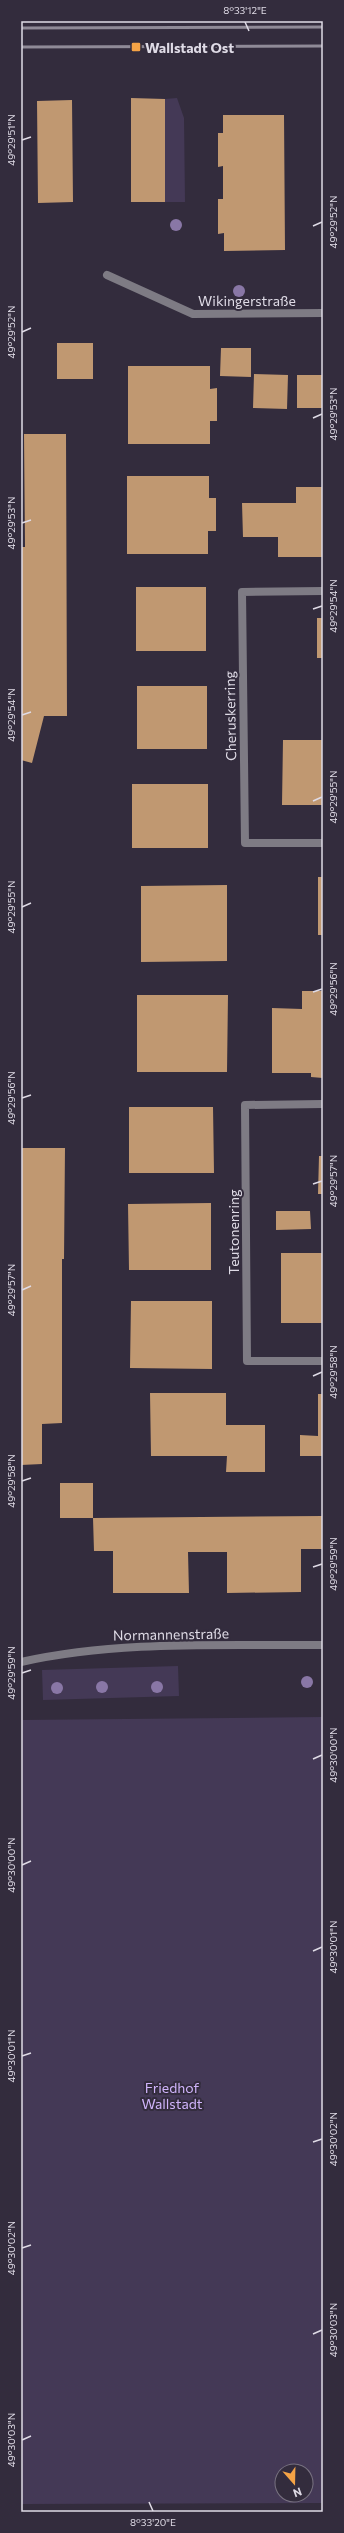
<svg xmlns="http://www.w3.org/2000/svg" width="344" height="2533" viewBox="0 0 344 2533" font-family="Commissioner,sans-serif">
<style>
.green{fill:#443956;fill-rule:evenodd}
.building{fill:#c09871}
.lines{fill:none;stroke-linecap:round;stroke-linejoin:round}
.minor{stroke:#7e7b84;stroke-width:8}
.rail{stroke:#8f8a97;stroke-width:3}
.tree{fill:#8977a6}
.ticks{fill:none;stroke:#dfdbe6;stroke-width:1.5}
.poi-dot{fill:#f5a346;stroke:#332c3d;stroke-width:1.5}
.labels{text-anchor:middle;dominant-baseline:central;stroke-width:4;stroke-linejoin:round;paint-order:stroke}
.poi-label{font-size:14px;font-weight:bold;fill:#dfdbe6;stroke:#332c3d;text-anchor:start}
.street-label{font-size:14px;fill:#dfdbe6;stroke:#332c3d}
.park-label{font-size:14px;fill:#d0b4fb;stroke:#332c3d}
.neatline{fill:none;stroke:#dfdbe6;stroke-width:1.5}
.ticks-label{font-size:10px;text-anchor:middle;fill:#dfdbe6}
</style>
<rect width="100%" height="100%" fill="#332c3d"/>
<path class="green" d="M177 98 184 118 185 202H165V99Z
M178 1666 179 1696 43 1700 42 1670Z
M323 1717V2503L21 2504V1720ZM282 2471H306V2495H282Z"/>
<path class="building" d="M131 98 165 99V202H131Z
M72 100 73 202 38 203 37 101Z
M223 115H284L285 250 224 251V233L218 234V199H223V166L218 167V133H223Z
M57 343H93V379H57Z
M221 348H251V377L220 376Z
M128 366H210V389L217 388V421H210V444H128Z
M254 374 288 375 287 409 253 408Z
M297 375H323V408H297Z
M24 434H66L67 716H44L32 763 21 760V547H25Z
M127 476H209V498H216V531H208V554H127Z
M296 487H322L323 557H278V537H243L242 503H296Z
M136 587H206V651H136Z
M317 618H323V658H317Z
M137 686H207V749H137Z
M283 740H323V805H282Z
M132 784H208V848H132Z
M318 877H323V935H318Z
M227 885V961L141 962V886Z
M302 991H323V1078L311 1077V1073H272V1008L302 1009Z
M137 995H228L227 1072H137Z
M129 1107H213L214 1173H129Z
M21 1148H65L64 1259H62V1423L42 1424V1464L21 1465Z
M319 1156H323V1194H318Z
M211 1203V1270H129L128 1204Z
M276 1211H310L311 1229 276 1230Z
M281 1253H323V1323H281Z
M131 1301H212V1369L130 1368Z
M150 1393H226V1425H265V1472H226L227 1456H151Z
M318 1394H323V1456H300V1435L318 1436Z
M60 1483H93V1518H60Z
M323 1516V1549H301V1592L227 1593V1552H188L189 1593H113V1551H94L93 1518Z"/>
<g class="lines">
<path class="minor" d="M107 275 193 314 323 313
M323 591 242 592 245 843H323
M323 1104 245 1105 247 1361H323
M21 1662C120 1640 222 1646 323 1645"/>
<path class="rail" d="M21 28 323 27
M21 47 323 46"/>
</g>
<g class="tree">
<circle cx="176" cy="225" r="6"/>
<circle cx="239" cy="291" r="6"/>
<circle cx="307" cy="1682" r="6"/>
<circle cx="102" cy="1687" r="6"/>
<circle cx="157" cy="1687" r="6"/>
<circle cx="57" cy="1688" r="6"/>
</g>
<path class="ticks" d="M245 22 249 31M22 140 31 137M313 226 322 222M22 332 31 328M313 418 322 414M22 523 31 520M313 609 322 606M22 715 31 712M313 801 322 797M22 907 31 903M313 992 322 989M22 1098 31 1095M313 1184 322 1181M22 1290 31 1286M313 1376 322 1372M22 1481 31 1478M313 1567 322 1564M22 1673 31 1670M313 1759 322 1755M22 1865 31 1861M313 1951 322 1947M22 2056 31 2053M313 2142 322 2139M22 2248 31 2245M313 2334 322 2330M22 2440 31 2436M149 2502 153 2511"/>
<rect class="poi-dot" x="131" y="42" width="10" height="10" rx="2"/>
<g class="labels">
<g class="poi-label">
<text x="145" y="47">Wallstadt Ost</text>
</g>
<g class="street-label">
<text x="247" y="300">Wikingerstraße</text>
<text transform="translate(230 716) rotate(-91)">Cheruskerring</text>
<text transform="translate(233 1232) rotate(-90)">Teutonenring</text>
<text transform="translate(171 1634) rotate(-1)">Normannenstraße</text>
</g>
<g class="park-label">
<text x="172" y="2087">Friedhof<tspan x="172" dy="16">Wallstadt</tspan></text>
</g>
</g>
<rect width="344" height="2533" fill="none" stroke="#332c3d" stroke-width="44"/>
<g transform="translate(294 2483) rotate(160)"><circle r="19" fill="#332c3d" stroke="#787281"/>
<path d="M0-3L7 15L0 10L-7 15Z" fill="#f5a346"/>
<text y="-6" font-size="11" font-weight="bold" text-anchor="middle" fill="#dfdbe6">N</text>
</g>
<rect x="22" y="22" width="300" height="2489" class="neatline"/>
<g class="ticks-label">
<text x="245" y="14">8°33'12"E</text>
<text transform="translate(11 140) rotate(-90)" y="4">49°29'51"N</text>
<text transform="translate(333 222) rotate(-90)" y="4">49°29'52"N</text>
<text transform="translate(11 332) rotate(-90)" y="4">49°29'52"N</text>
<text transform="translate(333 414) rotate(-90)" y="4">49°29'53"N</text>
<text transform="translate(11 523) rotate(-90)" y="4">49°29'53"N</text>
<text transform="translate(333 606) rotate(-90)" y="4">49°29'54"N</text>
<text transform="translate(11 715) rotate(-90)" y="4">49°29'54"N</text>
<text transform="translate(333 797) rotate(-90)" y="4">49°29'55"N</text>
<text transform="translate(11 907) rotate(-90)" y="4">49°29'55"N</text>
<text transform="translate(333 989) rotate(-90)" y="4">49°29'56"N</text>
<text transform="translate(11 1098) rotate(-90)" y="4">49°29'56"N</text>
<text transform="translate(333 1181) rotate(-90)" y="4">49°29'57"N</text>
<text transform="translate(11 1290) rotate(-90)" y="4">49°29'57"N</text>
<text transform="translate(333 1372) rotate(-90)" y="4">49°29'58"N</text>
<text transform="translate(11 1481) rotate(-90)" y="4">49°29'58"N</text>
<text transform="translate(333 1564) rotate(-90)" y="4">49°29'59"N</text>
<text transform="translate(11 1673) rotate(-90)" y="4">49°29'59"N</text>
<text transform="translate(333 1755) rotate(-90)" y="4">49°30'00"N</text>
<text transform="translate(11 1865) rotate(-90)" y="4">49°30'00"N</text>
<text transform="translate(333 1947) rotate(-90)" y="4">49°30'01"N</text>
<text transform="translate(11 2056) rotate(-90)" y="4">49°30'01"N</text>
<text transform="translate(333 2139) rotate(-90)" y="4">49°30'02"N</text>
<text transform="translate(11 2248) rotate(-90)" y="4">49°30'02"N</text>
<text transform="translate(333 2330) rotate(-90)" y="4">49°30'03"N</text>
<text transform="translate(11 2440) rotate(-90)" y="4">49°30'03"N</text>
<text x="153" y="2526">8°33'20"E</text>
</g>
</svg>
